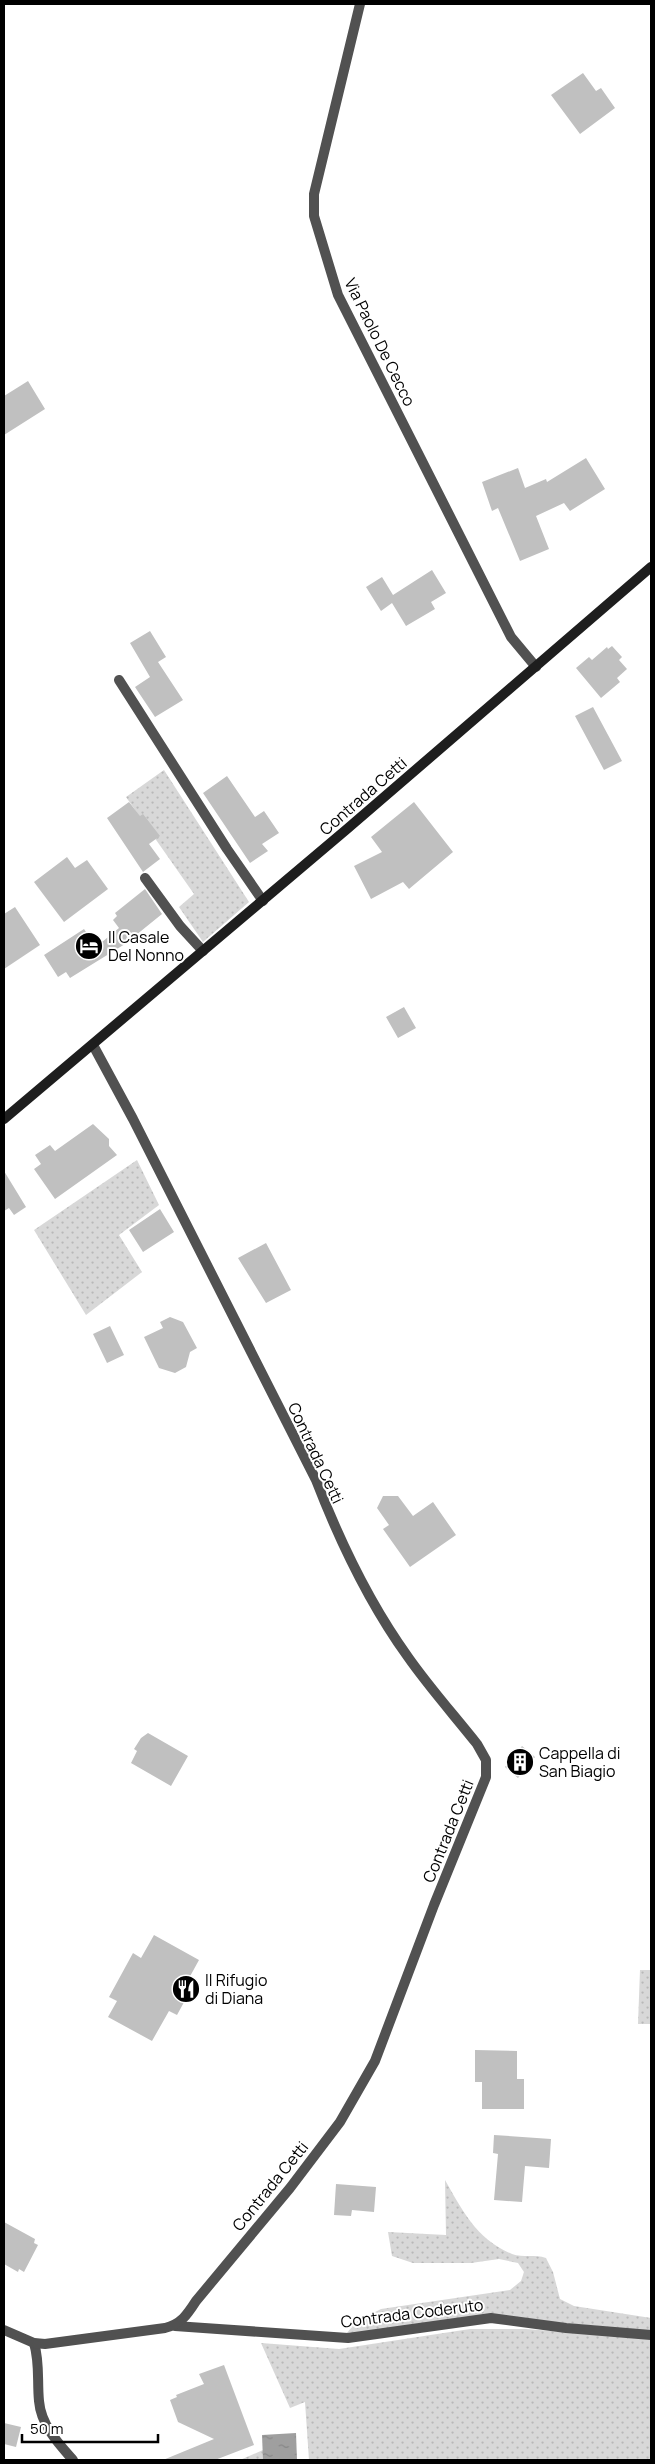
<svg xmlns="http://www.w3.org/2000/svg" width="655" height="2464" viewBox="0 0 655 2464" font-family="Manrope,sans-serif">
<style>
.green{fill:url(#green-dots)}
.water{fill:url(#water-ripples)}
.building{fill:#c0c0c0}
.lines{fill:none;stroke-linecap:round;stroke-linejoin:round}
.lane{stroke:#515151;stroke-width:10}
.street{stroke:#515151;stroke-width:10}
.secondary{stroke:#1e1e1e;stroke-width:10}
.labels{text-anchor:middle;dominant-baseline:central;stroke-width:4;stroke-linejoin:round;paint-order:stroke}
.street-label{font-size:16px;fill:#000;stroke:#fff}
.poi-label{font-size:16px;fill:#000;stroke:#fff;text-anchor:start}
</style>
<defs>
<pattern id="green-dots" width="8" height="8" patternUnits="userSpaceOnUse" patternTransform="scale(1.25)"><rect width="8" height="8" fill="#d8d8d8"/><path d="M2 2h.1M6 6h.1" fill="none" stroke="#b8b8b8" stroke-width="1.8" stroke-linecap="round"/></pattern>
<pattern id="water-ripples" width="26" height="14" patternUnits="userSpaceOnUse" patternTransform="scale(1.25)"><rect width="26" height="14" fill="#9f9f9f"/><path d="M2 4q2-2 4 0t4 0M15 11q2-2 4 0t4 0" fill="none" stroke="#878787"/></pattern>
</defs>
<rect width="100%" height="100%" fill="#fff"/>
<path class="green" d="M164 770 249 902 203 942 179 907 194 894 126 797Z
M137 1160 159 1205 119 1235 142 1272 86 1315 34 1230Z
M640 1970H651V2024H638Z
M445 2180C462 2210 477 2240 512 2254 523 2258 535 2254 546 2258L553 2272 560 2299 574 2306 651 2318V2331L521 2319 346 2334 356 2322 381 2309 510 2290 521 2281 524 2272 518 2263 499 2259 471 2263H413L392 2256 388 2232 446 2235Z
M470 2329H526L651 2339V2460H309L305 2402 290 2408 261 2343 339 2349Z
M263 2450V2460H240Z"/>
<path class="water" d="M296 2433 297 2460H263L262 2435Z"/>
<path class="building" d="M583 73 596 91 601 88 615 108 580 134 551 95Z
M28 381 45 409 4 435V396Z
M586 458 605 489 570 511 564 503 536 516 549 549 520 561 498 508 492 511 482 482 518 468 525 488 546 479 547 482Z
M432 570 446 593 431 602 435 609 406 626 392 603 381 611 366 587 382 577 393 595Z
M150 631 166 657 158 662 183 700 155 717 135 687 150 677 130 643Z
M612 646 622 657 619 660 627 669 617 678 620 682 601 698 576 668 589 657 592 660 607 647 608 649Z
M593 707 622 761 604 770 575 716Z
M227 776 255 817 264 811 279 833 262 844 268 851 250 863 203 793Z
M129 802 140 816 143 814 160 836 149 844 160 859 143 872 107 818Z
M414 802 453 852 409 889 403 882 371 899 354 866 382 852 371 837Z
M67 857 75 868 87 860 108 889 64 922 34 882Z
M145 889 162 914 125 944 70 978 66 972 58 977 44 955 84 929 96 947 119 928 113 920 117 916 115 913Z
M15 907 40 945 4 969V914Z
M404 1007 416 1028 398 1038 386 1017Z
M93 1124 109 1139V1146L117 1155 55 1199 34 1169 41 1164 35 1155 50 1145 55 1151Z
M4 1171 26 1207 14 1215 9 1208 4 1211Z
M160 1209 174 1232 143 1252 129 1230Z
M266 1243 291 1290 266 1303 238 1258Z
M170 1317 183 1322 197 1348 190 1352 186 1367 175 1373 159 1368 144 1337 163 1328 160 1322Z
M110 1326 124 1355 107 1363 93 1334Z
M383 1496H398L413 1516 433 1502 456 1535 410 1567 383 1529 389 1525 377 1508Z
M148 1733 188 1756 171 1786 131 1763 137 1751 134 1749 141 1738Z
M522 1746 535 1757 518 1778 505 1767Z
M154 1935 199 1960 188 1980 194 1984 177 2015 169 2011 152 2041 108 2017 117 2001 109 1997 133 1953 141 1958Z
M475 2050 517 2051V2079H524V2109H482V2082H475Z
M494 2135 551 2139 549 2168 525 2166 522 2202 494 2200 498 2154 493 2153Z
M336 2184 376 2187 374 2212 352 2210 351 2216 334 2215Z
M4 2222 35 2239 34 2243 38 2245 24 2272 19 2269 18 2272 4 2264Z
M224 2365 254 2445 215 2460H163L214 2439 178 2422 170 2400 177 2397 176 2395 204 2384 199 2374Z
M4 2423 21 2427 16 2447 4 2444Z"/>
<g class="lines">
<path class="lane" d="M175 2326 348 2338 491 2318 566 2328 651 2335
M34 2343C40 2363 37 2381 39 2401 41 2425 58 2443 73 2460"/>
<path class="street" d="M360 4 314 194V216L338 295 511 637 536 667
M119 680 227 849 263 901
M145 878 180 926 203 951
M4 2330 34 2343 45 2344 165 2328C181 2324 187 2315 196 2301L290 2188 340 2122 375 2061 434 1905 486 1777V1760L477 1744C454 1715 429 1687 408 1657 369 1603 340 1542 316 1480L133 1119 93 1045"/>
<path class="secondary" d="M4 1119 347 829 651 567"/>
</g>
<defs>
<symbol id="hotel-disc" viewBox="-11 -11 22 22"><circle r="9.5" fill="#000" stroke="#fff"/><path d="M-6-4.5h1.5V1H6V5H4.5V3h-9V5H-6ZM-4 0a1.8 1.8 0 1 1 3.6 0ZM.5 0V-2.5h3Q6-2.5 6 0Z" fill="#fff"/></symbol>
<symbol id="building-disc" viewBox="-11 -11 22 22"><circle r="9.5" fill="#000" stroke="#fff"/><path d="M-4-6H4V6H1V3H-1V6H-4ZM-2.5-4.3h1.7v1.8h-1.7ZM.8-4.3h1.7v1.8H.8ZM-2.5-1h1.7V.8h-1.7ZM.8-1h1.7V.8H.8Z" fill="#fff"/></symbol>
<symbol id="restaurant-disc" viewBox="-11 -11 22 22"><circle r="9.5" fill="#000" stroke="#fff"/><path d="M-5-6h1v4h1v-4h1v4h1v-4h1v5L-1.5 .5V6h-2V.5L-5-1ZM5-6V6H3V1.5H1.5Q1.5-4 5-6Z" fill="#fff"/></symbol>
</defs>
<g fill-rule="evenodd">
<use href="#hotel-disc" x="73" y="930" width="32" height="32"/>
<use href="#building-disc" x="504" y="1746" width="32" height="32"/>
<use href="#restaurant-disc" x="170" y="1973" width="32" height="32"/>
</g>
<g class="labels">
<g class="street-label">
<text transform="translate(380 342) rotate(64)">Via Paolo De Cecco</text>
<text transform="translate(363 796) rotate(-41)">Contrada Cetti</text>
<text transform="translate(316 1453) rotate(65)">Contrada Cetti</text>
<text transform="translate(448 1831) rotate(-68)">Contrada Cetti</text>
<text transform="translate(270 2186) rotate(-51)">Contrada Cetti</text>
<text transform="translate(412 2313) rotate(-7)">Contrada Coderuto</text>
</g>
<g class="poi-label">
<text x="108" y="937">Il Casale<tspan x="108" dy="18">Del Nonno</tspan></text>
<text x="539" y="1753">Cappella di<tspan x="539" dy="18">San Biagio</tspan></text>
<text x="205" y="1980">Il Rifugio<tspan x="205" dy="18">di Diana</tspan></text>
</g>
</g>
<rect width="655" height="2464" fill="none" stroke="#000000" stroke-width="10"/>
<path d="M22 2434v8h136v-8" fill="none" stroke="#000000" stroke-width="2.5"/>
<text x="30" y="2434" font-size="15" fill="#000000" stroke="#ffffff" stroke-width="4" paint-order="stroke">50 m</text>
</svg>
